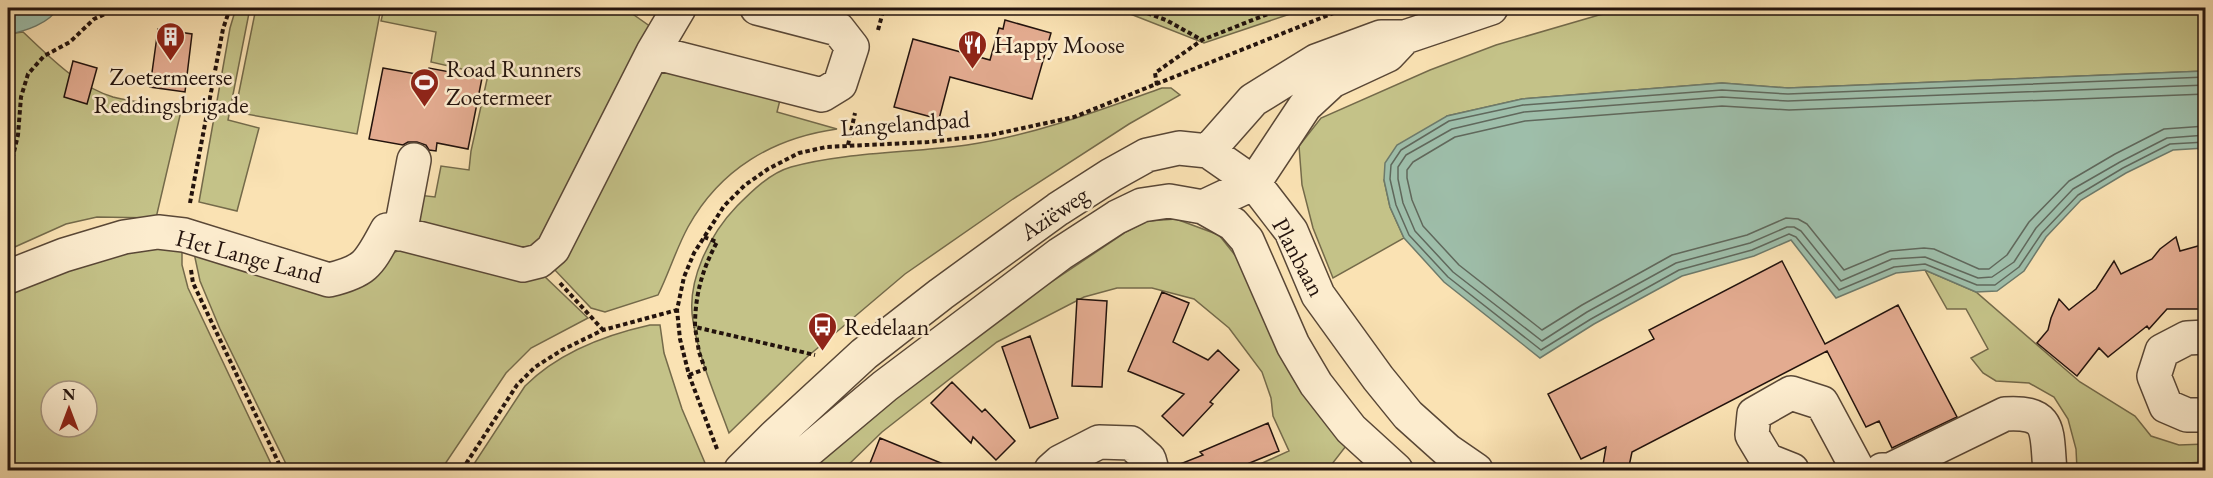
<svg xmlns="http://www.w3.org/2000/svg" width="2213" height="478" viewBox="0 0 2213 478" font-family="'EB Garamond',serif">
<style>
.green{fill:#c4c288;stroke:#746a4a;stroke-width:1.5;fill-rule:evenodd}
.water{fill:#9ebeaa;stroke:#6d7a6b;stroke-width:1.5}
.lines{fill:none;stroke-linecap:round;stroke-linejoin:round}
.shore{stroke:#60685c;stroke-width:1.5}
.building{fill:#e3ab90;stroke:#23130d;stroke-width:1.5}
.minor-casing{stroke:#594736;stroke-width:36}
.path{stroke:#23130d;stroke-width:4;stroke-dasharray:4.5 3;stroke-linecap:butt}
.minor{stroke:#fcecce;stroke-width:33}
.labels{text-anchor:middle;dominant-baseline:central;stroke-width:5;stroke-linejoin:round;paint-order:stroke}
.poi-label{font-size:24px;fill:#23130d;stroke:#fcecce;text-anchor:start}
.street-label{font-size:24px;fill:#23130d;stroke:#fcecce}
</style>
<rect width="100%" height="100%" fill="#fae2b3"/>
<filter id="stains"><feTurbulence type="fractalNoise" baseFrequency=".00333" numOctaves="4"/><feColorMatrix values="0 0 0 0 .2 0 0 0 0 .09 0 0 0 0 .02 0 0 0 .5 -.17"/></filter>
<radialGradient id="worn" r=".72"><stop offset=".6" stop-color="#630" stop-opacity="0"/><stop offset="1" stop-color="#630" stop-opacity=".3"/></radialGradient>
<path class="green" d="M236 8H250L228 120 259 128 237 211 199 202 230 28Z
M256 8H381L357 134 235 112Z
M384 8H624L651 27 552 227 532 247 512 251 414 219 418 195 435 197 441 166 469 170 471 151 488 75 431 62 436 32 381 21Z
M1115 8H1308L1204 43Z
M1635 8H2205V71L1788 88 1722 83 1522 99 1447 116 1384 180 1390 207 1404 238 1333 278 1313 228 1302 185 1299 146 1321 118 1430 70 1496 45 1599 15Z
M23 32C50 57 77 86 113 97 135 103 160 104 182 107L156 218 97 217 66 224 8 250V34Z
M668 69 781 96 777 112 837 129C773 138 720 169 688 227 676 249 669 273 658 295L605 312 591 308 553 268 658 72Z
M1162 88H1171L1180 95 1129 124 1013 199 905 274 807 357 729 433C716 397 699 359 693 321 686 281 710 234 737 206 752 191 770 173 791 167 846 152 910 153 967 145 1034 135 1098 111 1162 88Z
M1176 219 1219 235 1250 274 1346 446 1332 464 1324 470H1247L1289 451 1273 416 1271 398 1262 372 1229 328 1194 299 1152 288H1117L1084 297 997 342 882 432 843 470H806L861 421 1008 311 1126 232 1148 221Z
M131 246 182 247V265L188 288 274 470H8V289ZM51 391H87V427H51Z
M404 248 543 275 588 318 531 348 506 373 441 470H289L220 329 200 281 194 253 315 288Z
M1925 270 1976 292 2080 382 2135 416 2151 436 2179 445 2205 444V462L2077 469 2076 449 2068 419 2054 397 2029 383 1996 381 1983 373 1971 358 1988 349 1966 309H1947Z
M650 325H660L664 353 682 409 708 470H470L525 386C558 353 605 335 650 325Z"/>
<path class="water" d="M8 8H58C50 23 24 32 8 34Z
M2205 71V148L2173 150 2126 173 2081 200 2046 237 2024 271 1997 291 1976 292 1925 270 1896 273 1836 298 1791 240 1754 256 1682 276 1594 324 1540 358 1444 282 1404 238 1390 207 1384 180 1385 163 1397 145 1447 116 1522 99 1722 83 1788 88Z"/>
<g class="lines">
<path class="shore" d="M2206 77 1788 94 1722 90 1523 105 1449 121 1401 150 1391 165 1390 179 1396 205 1409 235 1448 277 1541 350 1591 319 1679 270 1752 250 1789 234 1796 237 1839 290 1894 267 1925 264 1977 285H1995L2019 267 2042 233 2078 195 2123 168 2170 144 2206 142
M2206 85 1788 101 1722 97 1524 112 1452 129 1406 155 1398 167V179L1403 203 1415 231 1453 272 1542 341 1587 312 1676 263 1750 243 1787 227H1794L1801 231 1841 281 1892 259 1925 257 1978 278 1992 277 2014 262 2036 228 2073 189 2120 162 2167 138 2206 135
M2206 94 1789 110 1722 106 1525 121 1455 137 1413 162 1407 170V178L1412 200 1423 226 1459 265 1542 330 1582 305 1672 255 1747 235 1786 218 1798 219 1807 224 1844 270 1890 251 1924 248 1934 249 1979 269H1989L2007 255 2029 222 2069 181 2115 154 2164 129 2206 126"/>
</g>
<path class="building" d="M1005 20 1051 33 1032 99 950 77 939 119 894 107 913 39 990 60 999 28 1003 29Z
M158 29 192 34 185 92 150 87Z
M73 61 97 68 87 104 64 97Z
M383 68 427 76 429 68 482 78 468 149 437 143 436 151 429 150 426 145 417 142H408L403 145 369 139Z
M2176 237 2180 251 2205 244V309H2167L2149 329 2147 326 2108 357 2099 348 2077 376 2037 343 2048 330 2051 318 2059 299 2069 310 2096 289 2114 261 2121 274 2152 259 2160 249Z
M1782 261 1825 344 1898 305 1957 417 1892 448 1879 421 1866 427 1827 351 1632 452 1628 471H1602L1606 447 1581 459 1548 394 1654 339 1649 330Z
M1162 292 1189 303 1173 342 1208 360 1218 350 1239 370 1210 402 1213 404 1183 436 1162 416 1184 394 1128 371Z
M1077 299 1107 301 1102 387 1072 386Z
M1030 336 1058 418 1030 428 1002 347Z
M952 382 982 412 985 409 1015 441 996 460 973 437 971 443 931 403Z
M1268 423 1279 451 1230 471H1170V468L1203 455 1200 452Z
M880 438 958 470V471H867Z"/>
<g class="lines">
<defs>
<path id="minor" d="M653 52 822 95 840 84 852 47 838 29 757 8
M1208 151 1253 100 1316 61 1381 37H1405L1491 8
M1203 207 1233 224 1247 240 1293 345 1316 384 1351 429 1396 470
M400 234 414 160
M8 277 64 255 124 237 158 232 184 235 329 280C367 271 369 263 387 230L523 265 539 261 553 249 653 52 679 8
M2206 337 2187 338 2162 351 2154 376 2166 406 2187 415H2206
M741 470 774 437 864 354 941 294 1058 209 1111 175 1147 155 1179 148 1208 151 1254 183 1291 231 1318 295 1378 378 1408 415 1447 450 1476 470
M785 470 885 386 1060 254 1117 217 1142 205 1169 201 1203 207 1254 183 1305 106 1332 81 1388 55 1405 37
M1051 470 1060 462 1099 442 1131 443 1149 459 1152 470
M1792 470 1767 460 1752 435 1754 414 1791 393 1822 403 1858 470
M1882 470H1890L2005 414C2053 411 2046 432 2050 470"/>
</defs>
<use href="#minor" class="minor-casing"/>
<path class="path" d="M631 8 639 14
M1133 8 1166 20 1202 40
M878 30 884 8
M1157 85 1155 73 1202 40 1283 8
M848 145 855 113
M190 203 223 29 230 8
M704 237 717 242C702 270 695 295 695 327L815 355
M12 241 9 173 18 135 21 97 28 74 44 56 70 42 94 19 118 8
M191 270 193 283 282 470
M560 283 603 330
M689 375 705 369 699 352 695 327
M717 449 689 375 680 339 677 310 684 277 694 253 724 206 745 185 768 169 799 153 826 147 928 142 991 135 1074 117 1346 8
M462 470 517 385 535 367 562 350 603 330 677 310"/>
<use href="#minor" class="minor"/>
</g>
<defs>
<symbol id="building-pin" viewBox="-11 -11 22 30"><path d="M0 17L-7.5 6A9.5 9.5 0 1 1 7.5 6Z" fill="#8f2418" stroke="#fcecce"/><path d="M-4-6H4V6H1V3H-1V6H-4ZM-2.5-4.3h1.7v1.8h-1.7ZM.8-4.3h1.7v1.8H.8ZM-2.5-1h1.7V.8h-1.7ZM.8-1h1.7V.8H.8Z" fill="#fff"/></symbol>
<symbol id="restaurant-pin" viewBox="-11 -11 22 30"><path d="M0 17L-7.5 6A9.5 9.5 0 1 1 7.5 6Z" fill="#8f2418" stroke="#fcecce"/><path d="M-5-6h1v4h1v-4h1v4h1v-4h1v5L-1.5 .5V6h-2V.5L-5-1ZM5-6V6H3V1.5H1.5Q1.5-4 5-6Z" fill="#fff"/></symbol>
<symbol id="stadium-pin" viewBox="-11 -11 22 30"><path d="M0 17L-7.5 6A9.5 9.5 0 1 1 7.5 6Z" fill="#8f2418" stroke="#fcecce"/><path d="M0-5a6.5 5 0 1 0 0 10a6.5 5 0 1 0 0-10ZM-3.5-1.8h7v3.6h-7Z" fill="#fff"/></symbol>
<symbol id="bus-pin" viewBox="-11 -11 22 30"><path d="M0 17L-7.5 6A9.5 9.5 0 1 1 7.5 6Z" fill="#8f2418" stroke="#fcecce"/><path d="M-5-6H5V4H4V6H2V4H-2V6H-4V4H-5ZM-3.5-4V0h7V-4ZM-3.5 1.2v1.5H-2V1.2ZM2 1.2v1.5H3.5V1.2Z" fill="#fff"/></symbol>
</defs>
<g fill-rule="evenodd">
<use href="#building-pin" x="154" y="20" width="33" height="45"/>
<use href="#restaurant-pin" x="956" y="28" width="33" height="45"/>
<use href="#stadium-pin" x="408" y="66" width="33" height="45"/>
<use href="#bus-pin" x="806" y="310" width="33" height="45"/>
</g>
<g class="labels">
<g class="poi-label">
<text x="994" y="44">Happy Moose</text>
<text x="446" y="68">Road Runners<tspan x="446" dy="28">Zoetermeer</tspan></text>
<text x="171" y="76" text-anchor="middle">Zoetermeerse<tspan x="171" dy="28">Reddingsbrigade</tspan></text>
<text x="844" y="326">Redelaan</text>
</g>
<g class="street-label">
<text transform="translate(905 123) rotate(-4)">Langelandpad</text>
<text transform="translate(1054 213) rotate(-34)">Aziëweg</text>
<text transform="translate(249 256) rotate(15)">Het Lange Land</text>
<text transform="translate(1299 257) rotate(62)">Planbaan</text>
</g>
</g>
<rect width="2213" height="478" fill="none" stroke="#fae2b3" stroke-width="30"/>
<rect x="9" y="9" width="2195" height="460" fill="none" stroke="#23130d" stroke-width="3"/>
<rect x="15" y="15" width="2183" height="448" fill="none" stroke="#23130d" stroke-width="1.5"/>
<g transform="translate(69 409)"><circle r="28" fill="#fcecce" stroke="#a59581" stroke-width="1.5"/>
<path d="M0-4.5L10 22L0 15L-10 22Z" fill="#8f2418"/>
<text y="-9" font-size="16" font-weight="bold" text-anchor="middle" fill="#23130d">N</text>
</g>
<rect width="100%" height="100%" filter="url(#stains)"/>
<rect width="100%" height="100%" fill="url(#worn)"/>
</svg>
